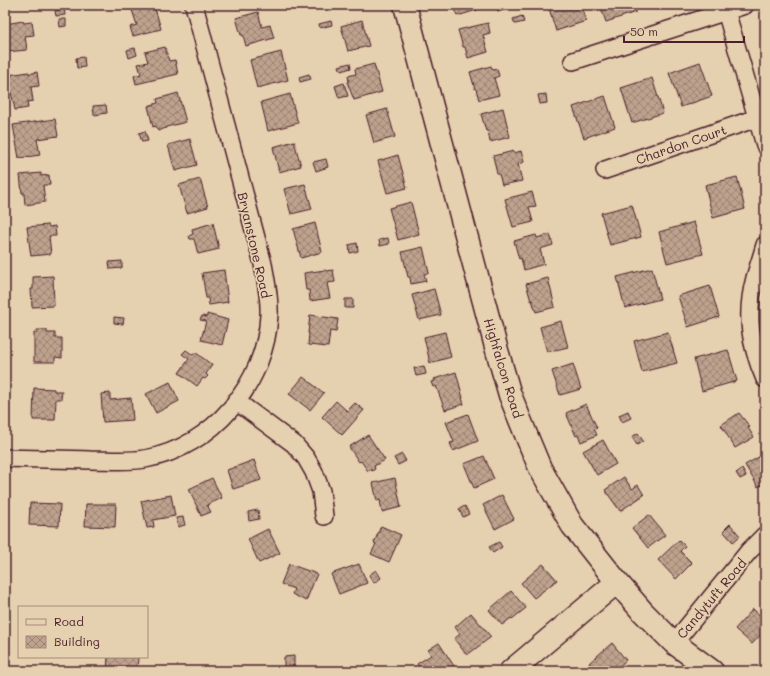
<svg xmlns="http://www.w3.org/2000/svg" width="770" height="676" viewBox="0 0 770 676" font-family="Mali,sans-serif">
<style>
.building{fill:url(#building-cross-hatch);stroke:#4a1f2b}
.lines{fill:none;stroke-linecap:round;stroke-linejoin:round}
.street-casing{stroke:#4a1f2b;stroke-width:20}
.secondary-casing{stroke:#4a1f2b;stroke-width:25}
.street{stroke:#e5d0af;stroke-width:17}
.secondary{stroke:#e5d0af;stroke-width:22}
.labels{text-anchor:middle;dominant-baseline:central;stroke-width:3.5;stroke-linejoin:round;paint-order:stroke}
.street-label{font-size:13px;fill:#4a1f2b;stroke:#e5d0af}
</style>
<defs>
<pattern id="building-cross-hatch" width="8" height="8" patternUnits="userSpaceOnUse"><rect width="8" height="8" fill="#bda28d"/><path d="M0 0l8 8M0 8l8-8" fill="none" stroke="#9c8373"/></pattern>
</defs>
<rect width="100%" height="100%" fill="#e5d0af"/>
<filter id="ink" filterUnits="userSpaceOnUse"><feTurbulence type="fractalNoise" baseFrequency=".025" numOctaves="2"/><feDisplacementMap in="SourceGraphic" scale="8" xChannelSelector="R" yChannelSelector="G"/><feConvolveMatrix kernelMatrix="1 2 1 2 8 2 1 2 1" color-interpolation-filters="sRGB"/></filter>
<g filter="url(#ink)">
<path class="building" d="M150 5H154L161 29 133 36 130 27 137 25 132 10Z
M454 5H475L477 10 457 16Z
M496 5H520L498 12Z
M548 5H581L586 21 556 31Z
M600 5H634L636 12 606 22Z
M64 9 65 15 56 16 55 11Z
M258 12 262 27 270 25 274 38 246 46 243 35H241L236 18Z
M522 16 524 22 515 24 513 19Z
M59 19H66V26L60 27Z
M362 20 369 46 348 51 341 26Z
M23 21 24 23 32 22 34 35 25 36 27 50 6 52 5 24Z
M331 21 332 25 320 28 319 24Z
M488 23 490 33 483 35 488 52 468 58 465 47H463L458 30Z
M165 47 169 61 175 60 178 74 136 84 134 76 141 74 138 64 148 62 145 52Z
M135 48 137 55 129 58 127 50Z
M281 52 288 80 257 88 250 60Z
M84 57 85 67 77 68 76 58Z
M700 62 712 96 681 107 669 73Z
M350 63 351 68 341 71 339 66Z
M374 64 382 92 354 100 347 82 349 81 348 76 356 74 355 69Z
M491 66 493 70 497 69 499 76 494 78 499 95 479 100 476 89H475L470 72Z
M29 72V74L37 72 39 86 31 87 33 101 27 102 28 108 15 110 11 92H10L8 75Z
M309 74 311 79 300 82 299 77Z
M652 78 663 113 632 123 621 88Z
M344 83 348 96 339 98 335 86Z
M178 93 186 122 166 127V128L158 131 156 126 153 127 148 106 158 103 157 99Z
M290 94 298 123 268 131 261 102Z
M546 94 547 103 540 104 538 95Z
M605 96 615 127 584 138 573 107Z
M106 105 107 113 94 115 93 106Z
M503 108 510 137 490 142 488 131H486L481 114Z
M387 109 395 137 374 143 366 115Z
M55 119 58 136 37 139 40 155 19 158 13 125Z
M145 131 148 141 142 142 139 133Z
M190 139 197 165 175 171 168 145Z
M294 141 301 166 279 172 273 147Z
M514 151V153L521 151 524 162 518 164 522 181 502 185 499 174H497L493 156Z
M398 155 407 188 387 193 378 161Z
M326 159 328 167 316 171 313 162Z
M41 173V176L49 175 50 185H43L45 202 25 205 24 193H22L20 175Z
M737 177 745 209 713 218 705 185Z
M200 179 208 207 187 213 179 185Z
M305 184 312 209 291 214 284 189Z
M532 192 536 206 529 207 533 222 513 227 505 199Z
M411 202 419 234 398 240 389 208Z
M632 205 641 237 610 245 601 213Z
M694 222 703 254 667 263 659 232Z
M213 223 219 249 198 254 194 239H190L189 236 193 234 192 229Z
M315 223 322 252 301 258 293 229Z
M48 225 49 227 55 226 56 236H49L51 254 31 256 27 227Z
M550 234 553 245 540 249 544 264 524 270 521 258 519 259 514 241 536 235 537 238Z
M388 238 389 244 380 246 379 240Z
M357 243 358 251 350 253 349 245Z
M423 247 429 273 424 274 426 281 411 284 410 277H408L402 252Z
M122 261V268L110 269 109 262Z
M652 268 660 299 625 308 617 277Z
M224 270 228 302 209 305 208 298H206L202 273Z
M325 270 326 271 333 270 335 282 327 283 330 298 310 301 309 290H306L304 273Z
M53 276 54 306 32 307 31 289H33V277Z
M548 278 555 307 536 312 532 300 531 301 526 284Z
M710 286 719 317 688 327 678 296Z
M434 289 441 315 419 320 412 295Z
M345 299H353V308H345Z
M207 314 228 320 222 345 201 340 206 321 200 320 202 316 207 317Z
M310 315 338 319 336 332 330 331 328 347 308 345 309 333H308Z
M114 317 124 318 123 324 114 323Z
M561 321 568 347 547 352 540 327Z
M37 330H47V333H55V338H62V358L55 357V362H34V333H37Z
M445 332 451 357 430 363 424 337Z
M668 332 677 363 642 372 634 341Z
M186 350 193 355 195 352 212 365 206 374 208 376 205 379 203 378 197 386 179 373 189 359 182 354Z
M728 350 737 381 702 391 694 359Z
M573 364 581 389 560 395 552 371Z
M424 366 426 374 416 376 414 368Z
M456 372 463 398H462L464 404 445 410 436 386 433 387 431 382 435 381 434 379Z
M303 377 324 393 310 410 289 394Z
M170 382 179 401 156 413 146 394Z
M34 388 54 389V391H62L61 399H56L55 420H33Z
M110 393V400L131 398 133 420 103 422 101 394Z
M336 401 347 411 355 403 364 410 342 435 322 417Z
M586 404 597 428 594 429 597 435 581 442 578 435 576 436 566 413Z
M628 411 631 418 622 422 619 415Z
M739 413 750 427 748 428 754 437 735 448 721 425Z
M468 414 478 441 453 451 450 443 454 442 446 422Z
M638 433 643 441 637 445 632 437Z
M368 435 385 460 374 466 375 469 372 471 370 469 368 471 361 461 359 462 349 447Z
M603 440 616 464 597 475 583 451Z
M402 454 406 461 398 465 394 458Z
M764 454 765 456V483L758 487 745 465Z
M484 456 494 479 474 488 464 464Z
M254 460 261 480 233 489 227 470Z
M742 469 746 476 740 479 736 473Z
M624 477 632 489 638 485 644 495 620 511 605 490Z
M212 478 222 498 207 505 211 512 201 516 189 489Z
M395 478 401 507 382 512 380 500 377 501 373 483Z
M171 495 175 516 153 520 154 527 147 528 141 501Z
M502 495 514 519 495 529 483 505Z
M30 503 60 504 59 526 29 525Z
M86 504H116L115 527 85 526Z
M465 506 469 514 463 517 459 509Z
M258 510 259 519 249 521 248 512Z
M649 515 665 535 648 548 632 528Z
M183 517 185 525 178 527 176 518Z
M730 524 740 536 733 542 723 531Z
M381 526 401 535 389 562 371 554 376 544 374 543Z
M268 529 280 553 259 563 248 539Z
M679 540 685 546 680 551 692 563 676 579 658 560Z
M499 542 502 547 493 553 489 547Z
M289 564 317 574 306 601 292 594 294 589 281 584Z
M359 564 367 583 339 594 331 574Z
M543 564 557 580 534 598 521 583Z
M376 570 381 578 374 583 369 575Z
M511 591 526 608 512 619 511 618 502 625 489 610Z
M753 609 765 620V630L752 644 735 629Z
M471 613 491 637 467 655 454 639 460 634 455 627Z
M439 643 454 666 446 671H422L417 664 431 655 428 650Z
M612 643 626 660 614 671H595L589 663Z
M294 656V669H284V657Z
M108 657H138L137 671H107Z"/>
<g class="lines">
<defs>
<path id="street" d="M726 11 765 145
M573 61 745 5
M605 170 757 118
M765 245C762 256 758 267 755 278 745 315 750 344 765 379
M236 401 294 444 306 458 314 472 321 491 324 516
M5 458C33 459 62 459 90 460 108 460 127 462 145 459 213 447 266 383 269 315 270 298 266 281 263 264L194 5
M674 643 749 551 765 535"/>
<path id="secondary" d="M405 5 496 347 510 395 527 437 540 468 572 525 617 582 642 611 674 643 712 671
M511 671 617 582"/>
</defs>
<use href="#street" class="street-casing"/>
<use href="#secondary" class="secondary-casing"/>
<use href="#street" class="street"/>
<use href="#secondary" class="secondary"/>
</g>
</g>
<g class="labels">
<g class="street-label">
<text transform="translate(681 144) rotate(-19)">Chardon Court</text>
<text transform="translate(255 245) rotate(77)">Bryanstone Road</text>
<text transform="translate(504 368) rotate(73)">Highfalcon Road</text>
<text transform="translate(711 598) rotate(-50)">Candytuft Road</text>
</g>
</g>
<rect width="770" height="676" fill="none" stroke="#e5d0af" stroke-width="20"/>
<rect x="10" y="10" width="750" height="656" fill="none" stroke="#4a1f2b" stroke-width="1.5" filter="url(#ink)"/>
<rect x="18" y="606" width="130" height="52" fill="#e5d0af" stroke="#a7897a"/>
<rect x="26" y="619" width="20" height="6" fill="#e5d0af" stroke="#a7897a"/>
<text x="54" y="626" font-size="12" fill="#4a1f2b">Road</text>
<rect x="26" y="636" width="20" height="12" fill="url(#building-cross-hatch)" stroke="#a7897a"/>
<text x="54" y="646" font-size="12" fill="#4a1f2b">Building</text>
<path d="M624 36v6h120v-6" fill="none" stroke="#4a1f2b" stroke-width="2"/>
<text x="630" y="36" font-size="12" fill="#4a1f2b" stroke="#e5d0af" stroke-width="3" paint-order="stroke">50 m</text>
</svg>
